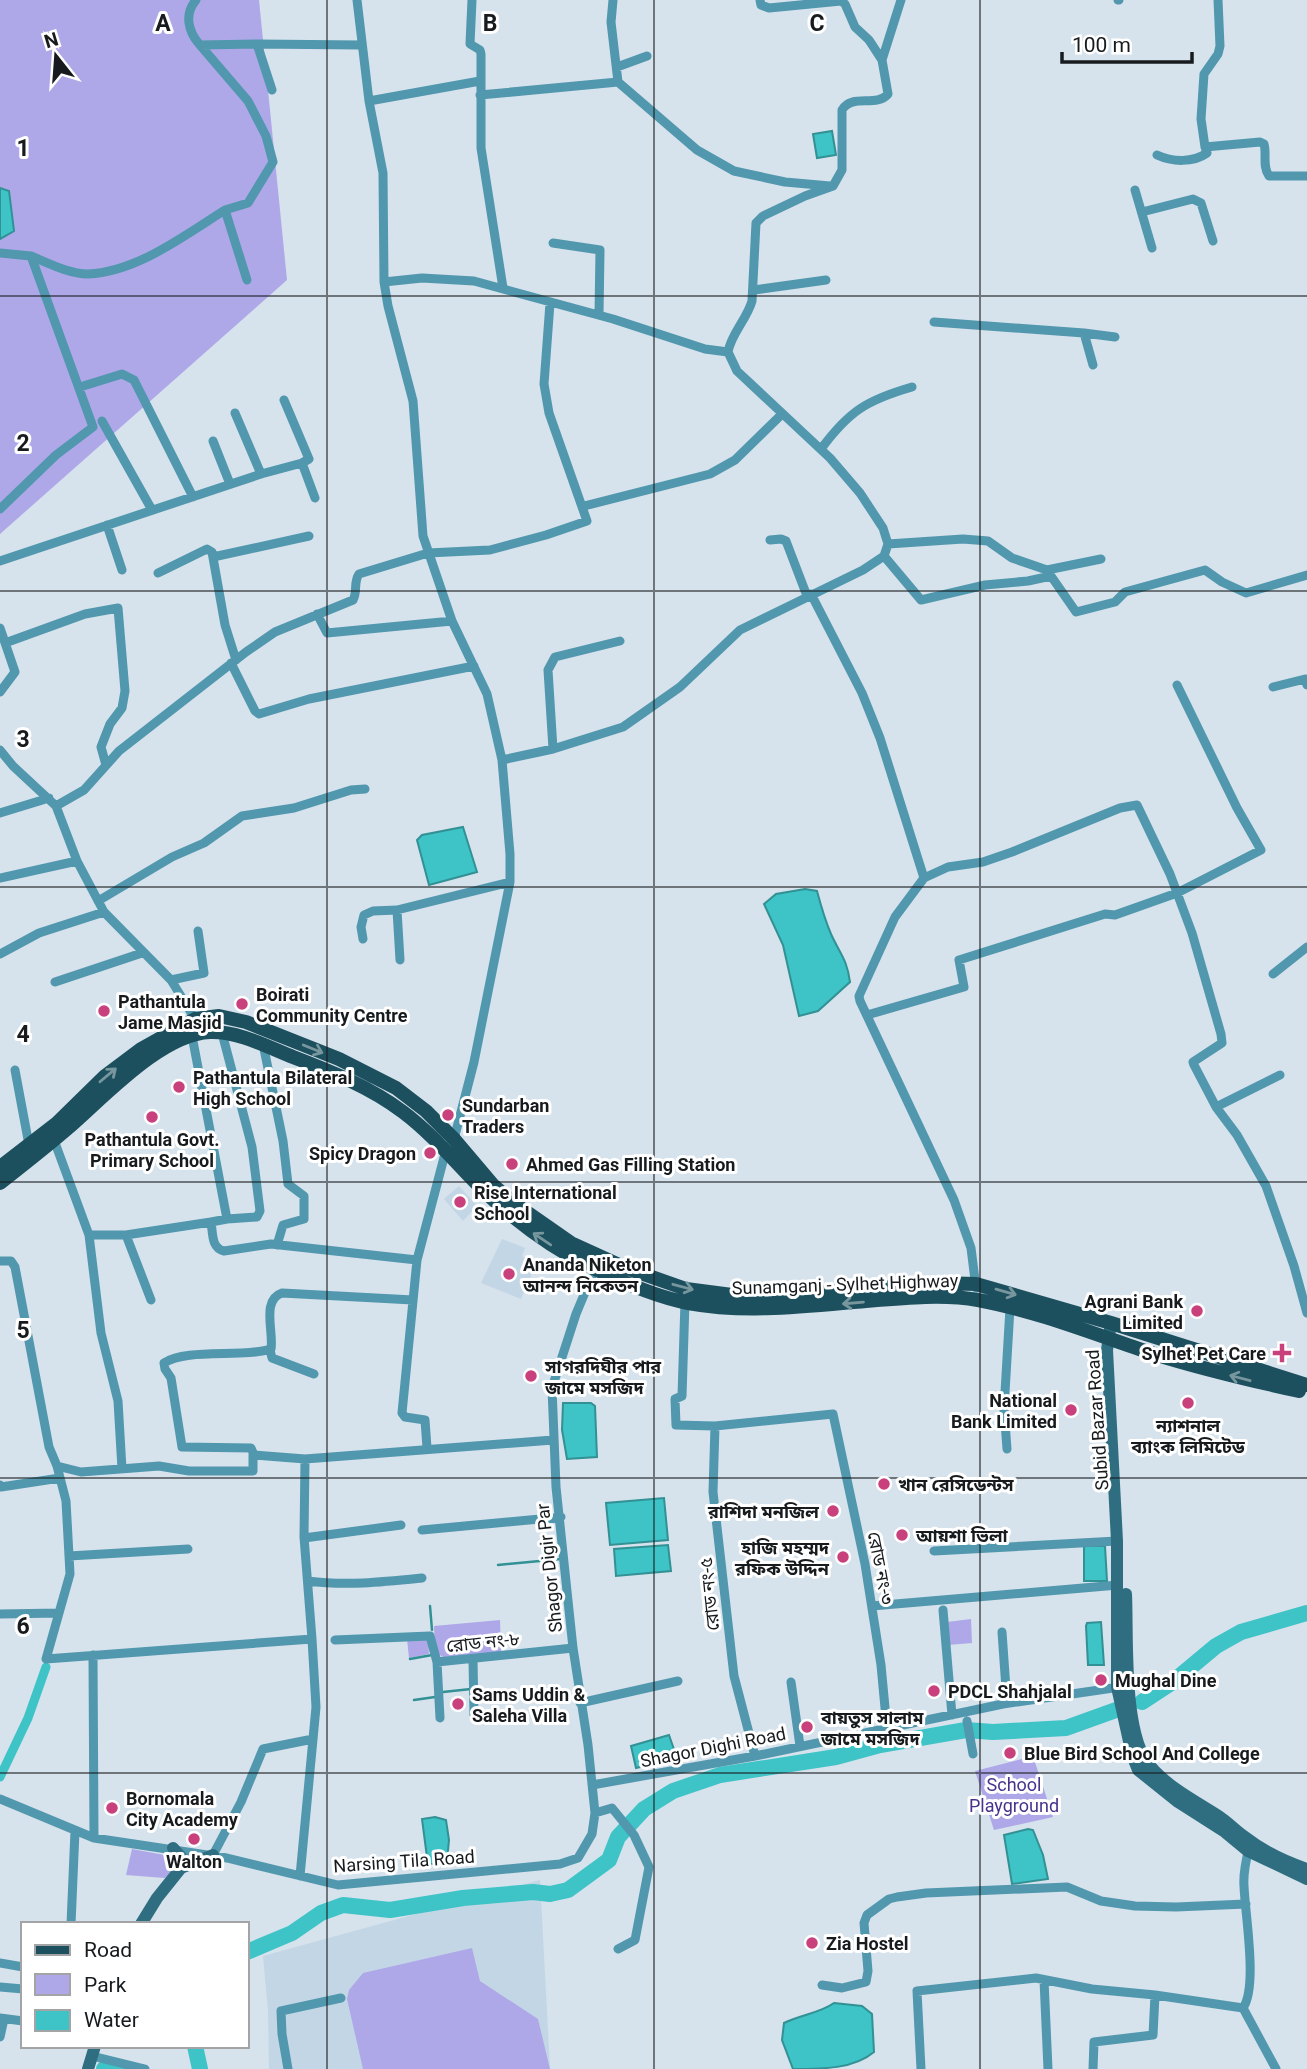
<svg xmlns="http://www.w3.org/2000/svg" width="1307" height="2069" viewBox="0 0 1307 2069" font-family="Roboto,'Noto Sans Bengali',sans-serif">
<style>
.built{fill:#c3d6e5}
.green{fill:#aea8e9}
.water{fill:#3ec3c7;stroke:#329194;stroke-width:2}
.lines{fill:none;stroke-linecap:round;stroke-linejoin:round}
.stream{stroke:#329194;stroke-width:2.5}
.canal{stroke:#3ec3c7;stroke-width:9}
.river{stroke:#3ec3c7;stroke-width:16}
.street{stroke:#5197ad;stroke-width:9}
.secondary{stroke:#2f6e80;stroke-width:12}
.primary{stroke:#1d505e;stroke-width:14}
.oneway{stroke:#77969e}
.grid{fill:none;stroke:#171b1e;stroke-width:2;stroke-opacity:0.55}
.poi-dot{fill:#c8407c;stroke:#fff;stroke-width:2.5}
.labels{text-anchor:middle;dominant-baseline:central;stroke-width:6;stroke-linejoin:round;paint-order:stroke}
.poi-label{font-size:18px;font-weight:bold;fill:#171b1e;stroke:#fff;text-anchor:start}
.street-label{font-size:18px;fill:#171b1e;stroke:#fff}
.park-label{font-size:18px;fill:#47338d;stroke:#fff}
.grid-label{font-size:23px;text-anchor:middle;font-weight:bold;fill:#171b1e;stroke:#fff;stroke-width:6;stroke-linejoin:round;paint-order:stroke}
</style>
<rect width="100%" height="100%" fill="#d6e2ec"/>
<path class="built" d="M459 1186 477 1206 463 1221 444 1199Z
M502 1239 525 1248 522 1256 536 1264 521 1299 481 1283Z
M540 1880 550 2069H269L268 2011 263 1956Z"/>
<path class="green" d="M0 0H259L287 280 0 534Z
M971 1619 972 1643 948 1645 947 1622Z
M500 1620 501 1653 446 1659 435 1652 434 1626Z
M428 1638 429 1654 409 1658 407 1639Z
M1033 1756 1053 1817 994 1830 975 1771Z
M132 1849 170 1856C174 1864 172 1872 165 1878L126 1875Z
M472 1948 480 1981 538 2019 550 2069H363L347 1999 349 1990 363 1973Z"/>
<path class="water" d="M832 131 836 155 817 158 813 134Z
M0 188 9 191 14 231 0 239Z
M463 827 477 872 429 885 417 840 422 835Z
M805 889 817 891C821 906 825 920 831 934 840 954 847 959 850 982L818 1011 799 1016 783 945 764 904 776 894Z
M563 1403H591L595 1406 597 1457 567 1459 562 1430Z
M664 1498 668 1540 610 1545 606 1503Z
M668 1545 671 1571 616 1576 614 1549Z
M1084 1546H1105L1107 1581H1084Z
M1101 1622 1104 1665H1088L1086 1626 1087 1623Z
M669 1735 677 1758 636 1768 631 1746Z
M435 1817 446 1820 449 1840 447 1861 428 1865 422 1819Z
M1028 1829 1033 1830 1043 1855 1048 1879 1012 1884 1004 1835Z
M834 2003 862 2006 872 2014 874 2052C854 2069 823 2069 793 2069L782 2040 784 2023C800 2015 820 2013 834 2003Z"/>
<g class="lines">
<path class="stream" d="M498 1565 561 1559
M430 1606 432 1630
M410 1659 432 1655
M443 1692 471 1689
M414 1700 435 1697"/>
<path class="canal" d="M0 1777 28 1718 46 1667"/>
<path class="river" d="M1142 1702 1174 1681 1216 1646 1241 1632 1307 1613
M247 1952 292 1933 321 1913 343 1905 390 1910 463 1898 533 1892 550 1894 568 1890 609 1860 618 1837 644 1809 673 1791 720 1775 836 1757 880 1745 966 1730 993 1732 1066 1728 1116 1710
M195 2046 200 2069
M104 2069H124"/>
<path class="street" d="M196 0C184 14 188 32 200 45
M357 0 369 101 383 173 384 282 388 306 413 401 423 536 452 621 487 694 502 760 510 854V882L474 1062 454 1139 446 1150 417 1260 402 1413 405 1417 425 1420 427 1448
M472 0 470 44 480 50 481 54V148L503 288
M613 0 611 22 618 82 697 150 734 171 785 182 830 186
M760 0 761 5 769 8 841 1 845 4 855 27 869 40 882 60
M1118 0H1119
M1218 0 1220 46 1218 54 1204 74 1201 119 1205 147 1260 142 1264 144C1267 154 1262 166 1269 176H1307
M617 67 647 56
M272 90 257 44 361 45
M480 95 618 82
M369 101 480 81
M1157 155C1172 162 1193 163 1207 153L1205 147
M1135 190 1152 248
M1142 212 1193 199 1201 203 1213 241
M553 243 600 250 599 315
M0 253 31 256 93 427 56 455 0 509
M31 256C48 263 69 274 88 274 137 272 185 235 225 210
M247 280 225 210 248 203 273 162 266 136 248 101 200 45 257 44
M384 282 422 278 474 281 613 319 705 349 728 352
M754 290 826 280
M934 322 1084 333 1093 365
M1084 333 1115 337
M80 387 122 374 134 380 193 497
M284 400 309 459 302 463
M235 413 261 474
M102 421 152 510
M213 441 230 484
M821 449C849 411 867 400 912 387
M584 506 710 474 735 460 781 415
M107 525 122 570
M770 540 781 539 786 541 807 596
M888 544 963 539 988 541 1012 558 1047 570 1101 559
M884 556 921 600 985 585 1028 581 1051 576 1076 612 1115 602 1125 592 1205 570 1222 582 1246 593 1307 575
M213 557 309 536
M0 561 261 474 302 463 315 498
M158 573 207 549 212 552 225 625 236 660
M811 594 862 693 880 738 924 878 895 917 859 996 860 1001 954 1200 971 1248 976 1288
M317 614 327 633 452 621
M0 628 15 672 0 692
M5 643 85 614 118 608 125 691 122 708 110 724 101 747 106 765
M231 663 255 711 259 714 309 699 474 666
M1273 687 1305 679 1307 685
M553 749 548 670 555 657 620 641
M0 750 13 766 56 806 77 861 104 912 171 980 195 1019 207 1032
M502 760 553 749 623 727 680 687 740 630 863 570 884 556 888 544 883 528 860 493 830 458 737 371 728 352C731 334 747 319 752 301L756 223 763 216 805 196 833 186 842 170V110C852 93 876 108 888 94L882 60 901 0
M56 806 84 790 119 751 246 652 275 632 353 600C358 591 353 583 359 574L428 553 490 550 546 535 587 521 549 413 544 384 550 303
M0 813 49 798
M0 878 77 861
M924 878 948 867 983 862 1012 852 1120 808 1137 805 1170 874 1192 933 1221 1034 1222 1043 1193 1062 1194 1065 1216 1107 1237 1135 1266 1186 1294 1266 1307 1313
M98 901 172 857 204 843 242 816 294 808 351 790 365 789
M363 939 361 927 364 915 373 911 397 910
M0 954 39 933 104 912
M400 960 397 910 510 882
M1273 974 1307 947
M171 980 204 973 198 931
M55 982 142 953
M867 1015 964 987 959 960 1105 914 1115 915 1177 893 1261 850 1237 808 1177 685
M222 1033 252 1147 260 1211 257 1217 227 1219
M192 1036 227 1219 211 1222C213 1233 211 1248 224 1251L271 1244 417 1260
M263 1044 283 1141 288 1184 304 1196V1219L283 1225 277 1245
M15 1070 29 1145
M1216 1107 1280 1075
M54 1140 89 1235 101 1333 118 1401 122 1469
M89 1235H126L211 1222
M126 1235 151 1300
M0 1261H11L15 1267 49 1447 57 1466 66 1501 70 1574 46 1659 312 1639 304 1537 305 1459
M685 1302 682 1396 675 1399 676 1425 715 1426 833 1414 865 1564 881 1665 887 1729
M270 1350 272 1358 314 1374
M715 1426 713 1492 734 1676 755 1756
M1007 1449 1004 1409 1010 1308
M254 1455 251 1448 182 1447 171 1378 165 1369 164 1363C186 1348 243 1358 271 1349 274 1332 261 1300 282 1293L413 1300
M57 1466 81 1472 159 1466 189 1471H253V1455L305 1459 553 1440
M0 1485 1 1487 60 1478
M422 1530 561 1517
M304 1538 401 1525
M934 1551 1117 1541
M69 1556 188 1549
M308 1581C346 1586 383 1582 422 1578
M872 1606 1118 1585
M943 1610 952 1715
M0 1614 59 1613
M1002 1632 1007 1703
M335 1640 430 1636 437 1662 573 1648
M93 1655 94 1838
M473 1659 474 1715
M437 1662 440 1718
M791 1682 800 1746
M580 1703 678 1681
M967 1721 973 1754
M592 1785 755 1756 1003 1704 1120 1687
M0 1799 94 1838 227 1858 338 1885 560 1864 578 1858 592 1834 595 1813 588 1745 573 1648 556 1487 552 1388 576 1314 596 1266
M595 1813 612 1808 634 1835 649 1867 635 1940 618 1949
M213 1855 241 1802 263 1749 313 1739 316 1707 312 1639
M300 1876 313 1739
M71 1924 75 1831
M0 1963 23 1967
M1044 1980 1048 2069
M822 1985 842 1988 866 1982 868 1971 864 1923 867 1915 889 1899 897 1897 926 1893 1067 1887 1101 1901 1135 1906 1176 1907 1246 1904
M0 1987 23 1989
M1243 2008C1258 1987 1245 1914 1244 1886 1243 1873 1246 1860 1249 1848
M1243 2008 1276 2069
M0 2018 23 2021
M0 2037 4 2019
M92 2056 145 2069
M288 2069 282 2034 281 2011 341 1998
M921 2069 917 1991 1036 1978 1092 1989 1155 1995 1243 2008
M1093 2069 1094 2042 1153 2035 1155 1995"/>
<path class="secondary" d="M1111 1323 1107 1350 1117 1541V1687L1132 1755 1138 1770 1178 1802 1225 1832 1248 1851 1307 1879
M1126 1594C1128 1636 1122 1736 1151 1767 1169 1788 1197 1802 1220 1817 1229 1823 1236 1831 1245 1837 1263 1851 1286 1862 1307 1869
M173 1848 181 1857V1868
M141 1924 157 1898 181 1868 213 1855
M88 2069 95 2046"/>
<path class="primary" d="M0 1167 57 1123 105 1076 141 1049 195 1019 219 1016 246 1022 339 1059 396 1088 426 1111 454 1139 493 1185 515 1204 571 1243 626 1268 686 1289 732 1295 783 1296 937 1283 976 1284 1111 1323 1307 1385
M0 1183C23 1165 46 1147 68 1128 104 1097 161 1034 210 1032 238 1031 268 1047 293 1057 332 1072 370 1087 403 1112 435 1136 458 1166 486 1193 518 1223 553 1249 593 1268 622 1282 656 1297 688 1303 743 1313 799 1307 854 1302 892 1299 940 1293 978 1300 1037 1311 1094 1334 1151 1353 1199 1368 1249 1380 1299 1391"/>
</g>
<defs><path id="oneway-shaft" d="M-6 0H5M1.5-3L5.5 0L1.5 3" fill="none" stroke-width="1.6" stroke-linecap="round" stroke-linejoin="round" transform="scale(1.75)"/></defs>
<g class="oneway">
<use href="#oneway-shaft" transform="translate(313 1049) rotate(22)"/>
<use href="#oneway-shaft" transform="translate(108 1075) rotate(-40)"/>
<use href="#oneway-shaft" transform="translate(542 1239) rotate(-146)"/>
<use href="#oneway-shaft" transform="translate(683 1287) rotate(15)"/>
<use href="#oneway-shaft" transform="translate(1006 1292) rotate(16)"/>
<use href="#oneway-shaft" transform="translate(853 1303) rotate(175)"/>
<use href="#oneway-shaft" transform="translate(1240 1378) rotate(-165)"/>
</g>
<path class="grid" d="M327 0V2069M654 0V2069M980 0V2069M0 296H1307M0 591H1307M0 887H1307M0 1182H1307M0 1478H1307M0 1773H1307"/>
<g class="poi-dot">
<circle cx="242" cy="1004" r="7"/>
<circle cx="104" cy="1011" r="7"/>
<circle cx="179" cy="1087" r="7"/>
<circle cx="448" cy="1115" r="7"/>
<circle cx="152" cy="1117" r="7"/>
<circle cx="430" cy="1153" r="7"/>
<circle cx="512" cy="1164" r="7"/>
<circle cx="460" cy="1202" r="7"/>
<circle cx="509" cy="1274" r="7"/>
<circle cx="1197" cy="1311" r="7"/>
<path d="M1278.5 1342.5h7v7h7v7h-7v7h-7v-7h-7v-7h7z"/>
<circle cx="531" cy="1376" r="7"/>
<circle cx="1188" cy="1403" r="7"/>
<circle cx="1071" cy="1410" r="7"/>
<circle cx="884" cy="1484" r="7"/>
<circle cx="833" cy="1511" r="7"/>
<circle cx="902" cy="1535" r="7"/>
<circle cx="843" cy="1557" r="7"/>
<circle cx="1101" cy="1680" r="7"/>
<circle cx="934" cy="1691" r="7"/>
<circle cx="458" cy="1704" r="7"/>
<circle cx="807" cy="1727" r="7"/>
<circle cx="1010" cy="1753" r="7"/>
<circle cx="112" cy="1808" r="7"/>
<circle cx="194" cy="1839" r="7"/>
<circle cx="812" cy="1943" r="7"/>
</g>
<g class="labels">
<g class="poi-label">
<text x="256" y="994">Boirati<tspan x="256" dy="21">Community Centre</tspan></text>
<text x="118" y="1001">Pathantula<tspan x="118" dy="21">Jame Masjid</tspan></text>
<text x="193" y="1077">Pathantula Bilateral<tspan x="193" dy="21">High School</tspan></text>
<text x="462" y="1105">Sundarban<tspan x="462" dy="21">Traders</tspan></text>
<text x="152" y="1139" text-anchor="middle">Pathantula Govt.<tspan x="152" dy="21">Primary School</tspan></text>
<text x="416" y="1153" text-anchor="end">Spicy Dragon</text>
<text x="526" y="1164">Ahmed Gas Filling Station</text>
<text x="474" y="1192">Rise International<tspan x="474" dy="21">School</tspan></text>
<text x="523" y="1264">Ananda Niketon<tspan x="523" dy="21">আনন্দ নিকেতন</tspan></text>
<text x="1183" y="1301" text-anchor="end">Agrani Bank<tspan x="1183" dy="21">Limited</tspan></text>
<text x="1266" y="1353" text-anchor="end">Sylhet Pet Care</text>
<text x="545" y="1366">সাগরদিঘীর পার<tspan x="545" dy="21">জামে মসজিদ</tspan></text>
<text x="1057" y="1400" text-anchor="end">National<tspan x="1057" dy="21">Bank Limited</tspan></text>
<text x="1188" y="1425" text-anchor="middle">ন্যাশনাল<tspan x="1188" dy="21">ব্যাংক লিমিটেড</tspan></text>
<text x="898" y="1484">খান রেসিডেন্টস</text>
<text x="819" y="1511" text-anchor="end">রাশিদা মনজিল</text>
<text x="916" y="1535">আয়শা ভিলা</text>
<text x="829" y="1547" text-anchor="end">হাজি মহম্মদ<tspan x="829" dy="21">রফিক উদ্দিন</tspan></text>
<text x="1115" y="1680">Mughal Dine</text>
<text x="948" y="1691">PDCL Shahjalal</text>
<text x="472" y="1694">Sams Uddin &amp;<tspan x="472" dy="21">Saleha Villa</tspan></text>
<text x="821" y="1717">বায়তুস সালাম<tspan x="821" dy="21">জামে মসজিদ</tspan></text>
<text x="1024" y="1753">Blue Bird School And College</text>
<text x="126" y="1798">Bornomala<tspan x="126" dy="21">City Academy</tspan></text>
<text x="194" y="1861" text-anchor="middle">Walton</text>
<text x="826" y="1943">Zia Hostel</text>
</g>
<g class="street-label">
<text transform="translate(845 1284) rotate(-2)">Sunamganj - Sylhet Highway</text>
<text transform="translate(1097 1420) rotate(-94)">Subid Bazar Road</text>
<text transform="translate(549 1568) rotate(-96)">Shagor Digir Par</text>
<text transform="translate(881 1568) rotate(79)">রোড নং-৩</text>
<text transform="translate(709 1594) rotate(-96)">রোড নং-৫</text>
<text transform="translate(483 1642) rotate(-6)">রোড নং-৮</text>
<text transform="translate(713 1747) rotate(-11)">Shagor Dighi Road</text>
<text transform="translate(404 1861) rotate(-4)">Narsing Tila Road</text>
</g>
<g class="park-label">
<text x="1014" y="1784">School<tspan x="1014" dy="21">Playground</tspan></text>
</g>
</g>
<g class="grid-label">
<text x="163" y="31">A</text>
<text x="490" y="31">B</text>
<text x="817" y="31">C</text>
<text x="23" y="156">1</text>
<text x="23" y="451">2</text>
<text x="23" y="747">3</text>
<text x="23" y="1042">4</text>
<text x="23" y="1338">5</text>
<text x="23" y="1634">6</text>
</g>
<rect x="21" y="1922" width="228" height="126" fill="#ffffff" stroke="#a2a4a5" stroke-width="2"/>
<rect x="35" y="1945" width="35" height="10" fill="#1d505e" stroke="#a2a4a5" stroke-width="2"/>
<text x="84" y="1957" font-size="21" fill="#171b1e">Road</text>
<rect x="35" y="1974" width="35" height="21" fill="#aea8e9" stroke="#a2a4a5" stroke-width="2"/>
<text x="84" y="1992" font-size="21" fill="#171b1e">Park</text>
<rect x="35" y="2010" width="35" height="21" fill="#3ec3c7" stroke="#a2a4a5" stroke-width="2"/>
<text x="84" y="2027" font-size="21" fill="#171b1e">Water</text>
<g transform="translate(56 56) rotate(343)" stroke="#ffffff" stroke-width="5" paint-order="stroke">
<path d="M0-5L12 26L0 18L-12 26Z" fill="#171b1e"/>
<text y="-10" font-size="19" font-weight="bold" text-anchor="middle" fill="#171b1e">N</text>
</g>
<path d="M1062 52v10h130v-10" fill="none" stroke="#171b1e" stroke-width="3.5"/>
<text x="1072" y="52" font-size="21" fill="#171b1e" stroke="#ffffff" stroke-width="5" paint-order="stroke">100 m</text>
</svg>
